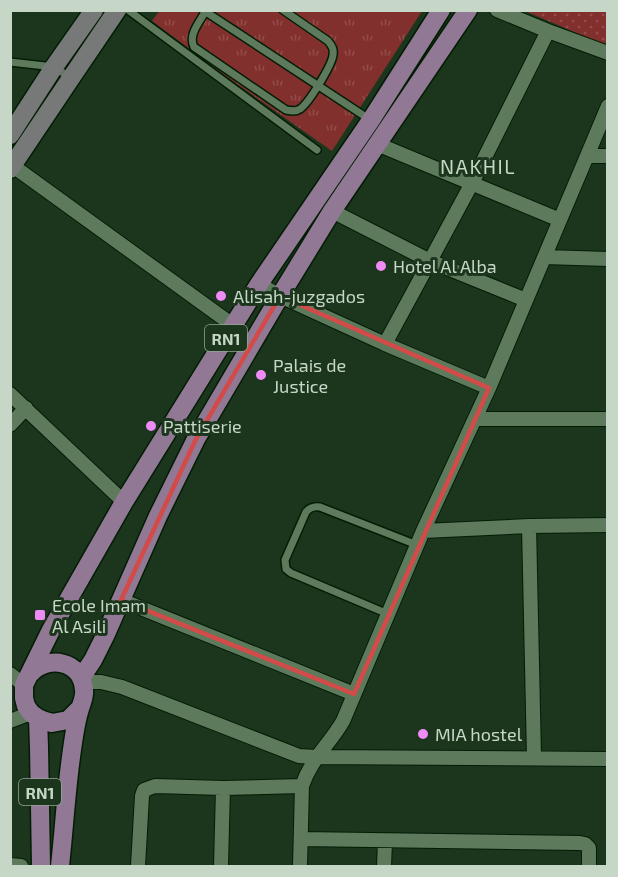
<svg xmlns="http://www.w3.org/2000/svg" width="618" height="877" viewBox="0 0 618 877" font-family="'Exo 2',sans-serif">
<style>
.grass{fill:url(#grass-dots)}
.park{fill:url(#park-tufts)}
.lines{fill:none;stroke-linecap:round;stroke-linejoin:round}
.lane-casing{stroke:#031d05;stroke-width:10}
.street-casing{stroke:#031d05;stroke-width:16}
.secondary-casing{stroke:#031d05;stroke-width:21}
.primary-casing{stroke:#031d05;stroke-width:21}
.lane{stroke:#5d7a5d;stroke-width:7}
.street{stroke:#5d7a5d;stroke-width:14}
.secondary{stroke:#777978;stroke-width:18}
.primary{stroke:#917894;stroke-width:18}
.marked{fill:none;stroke:#d34b48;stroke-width:4.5;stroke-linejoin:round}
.poi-dot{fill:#ef8bf6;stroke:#1b361c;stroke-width:2}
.labels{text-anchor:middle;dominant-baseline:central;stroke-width:6;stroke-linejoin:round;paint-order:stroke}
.shield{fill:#1b361c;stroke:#93a794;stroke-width:1.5}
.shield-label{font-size:16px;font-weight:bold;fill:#c7d7c7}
.poi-label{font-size:18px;fill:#c7d7c7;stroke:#1b361c;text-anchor:start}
.neighbourhood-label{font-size:20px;letter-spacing:1.5px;fill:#c7d7c7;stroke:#1b361c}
</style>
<defs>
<pattern id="grass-dots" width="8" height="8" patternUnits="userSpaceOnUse" patternTransform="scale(1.5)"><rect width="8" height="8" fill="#82302d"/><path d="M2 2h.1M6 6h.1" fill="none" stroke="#924d4a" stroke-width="1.8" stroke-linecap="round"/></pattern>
<pattern id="park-tufts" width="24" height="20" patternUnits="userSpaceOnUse" patternTransform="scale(1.5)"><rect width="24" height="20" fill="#82302d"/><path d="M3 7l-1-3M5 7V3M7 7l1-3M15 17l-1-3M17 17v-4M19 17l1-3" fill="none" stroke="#924d4a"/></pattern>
</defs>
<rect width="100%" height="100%" fill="#1b361c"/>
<path class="grass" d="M525 11H607V46Z"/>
<path class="park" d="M160 10 422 11 332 151 241 87 152 21Z"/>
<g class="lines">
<defs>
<path id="lane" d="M128 10 317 150
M203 10 369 119
M205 12C199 23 188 35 194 47L286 110C291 111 296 112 300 109 309 103 332 65 333 55 334 49 332 46 328 41L283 10
M10 62 54 67 71 78
M388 614 291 573 286 569 285 560 306 512C310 507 314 506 320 507L417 545"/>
<path id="street" d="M497 10 548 31 608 53
M377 144 560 220
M587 156 608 106
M13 166 234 326
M332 211 430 261 385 344 489 388 423 531
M545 257 608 259
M259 284 280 296 385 344
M526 300 430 261 472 183 548 31
M489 388 587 156H608
M10 394 124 502
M475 419H608
M10 425 26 408
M529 526 608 525
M121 600 354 694
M10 674 24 685
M83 682H101L122 687 299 756 316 757 608 759
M10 721 31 713
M223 788 302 786
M301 839 580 843 585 844 589 848V866
M10 865 21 866
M138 866 142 796 144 790 155 786 223 788 221 866
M300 866 302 786C311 759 329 745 343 721L423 531 529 526 534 757
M384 866 385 841"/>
<path id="secondary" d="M10 135 54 67 94 10
M10 169 71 78 117 10"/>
<path id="primary" d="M30 674C48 654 82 661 84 690 85 698 81 704 79 712 75 726 73 742 71 757 66 793 64 830 60 866
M81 678 93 660 105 636 158 516 196 439 280 296 332 211 468 10
M79 709 68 720 52 723 45 721 38 718 31 713 26 706 24 698V685L51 630 124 502 259 284 371 120 441 10
M38 718 39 747 41 866"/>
</defs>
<use href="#lane" class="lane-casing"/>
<use href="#street" class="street-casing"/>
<use href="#secondary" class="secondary-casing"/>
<use href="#primary" class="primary-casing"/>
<use href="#lane" class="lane"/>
<use href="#street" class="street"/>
<use href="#secondary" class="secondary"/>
<use href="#primary" class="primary"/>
</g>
<path class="marked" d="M280 296 489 388 354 694 121 600 196 439Z"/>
<g class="poi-dot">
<circle cx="381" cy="266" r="6"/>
<circle cx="221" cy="296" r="6"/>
<circle cx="261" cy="375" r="6"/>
<circle cx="151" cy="426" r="6"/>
<rect x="34" y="609" width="12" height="12" rx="3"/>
<circle cx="423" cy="734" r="6"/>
</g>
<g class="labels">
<g class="shield">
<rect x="205" y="325" width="42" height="26" rx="4.5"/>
<rect x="19" y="779" width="42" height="26" rx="4.5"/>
</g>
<g class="shield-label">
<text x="226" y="338">RN1</text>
<text x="40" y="792">RN1</text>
</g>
<g class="poi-label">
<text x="393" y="266">Hotel Al Alba</text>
<text x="233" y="296">Alisah-juzgados</text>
<text x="273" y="365">Palais de<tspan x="273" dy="21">Justice</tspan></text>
<text x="163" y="426">Pattiserie</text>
<text x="52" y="605">Ecole Imam<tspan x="52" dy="21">Al Asili</tspan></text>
<text x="435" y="734">MIA hostel</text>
</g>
<g class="neighbourhood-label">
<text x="478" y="166">NAKHIL</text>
</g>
</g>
<rect width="618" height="877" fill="none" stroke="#c7d7c7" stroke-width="24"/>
</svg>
